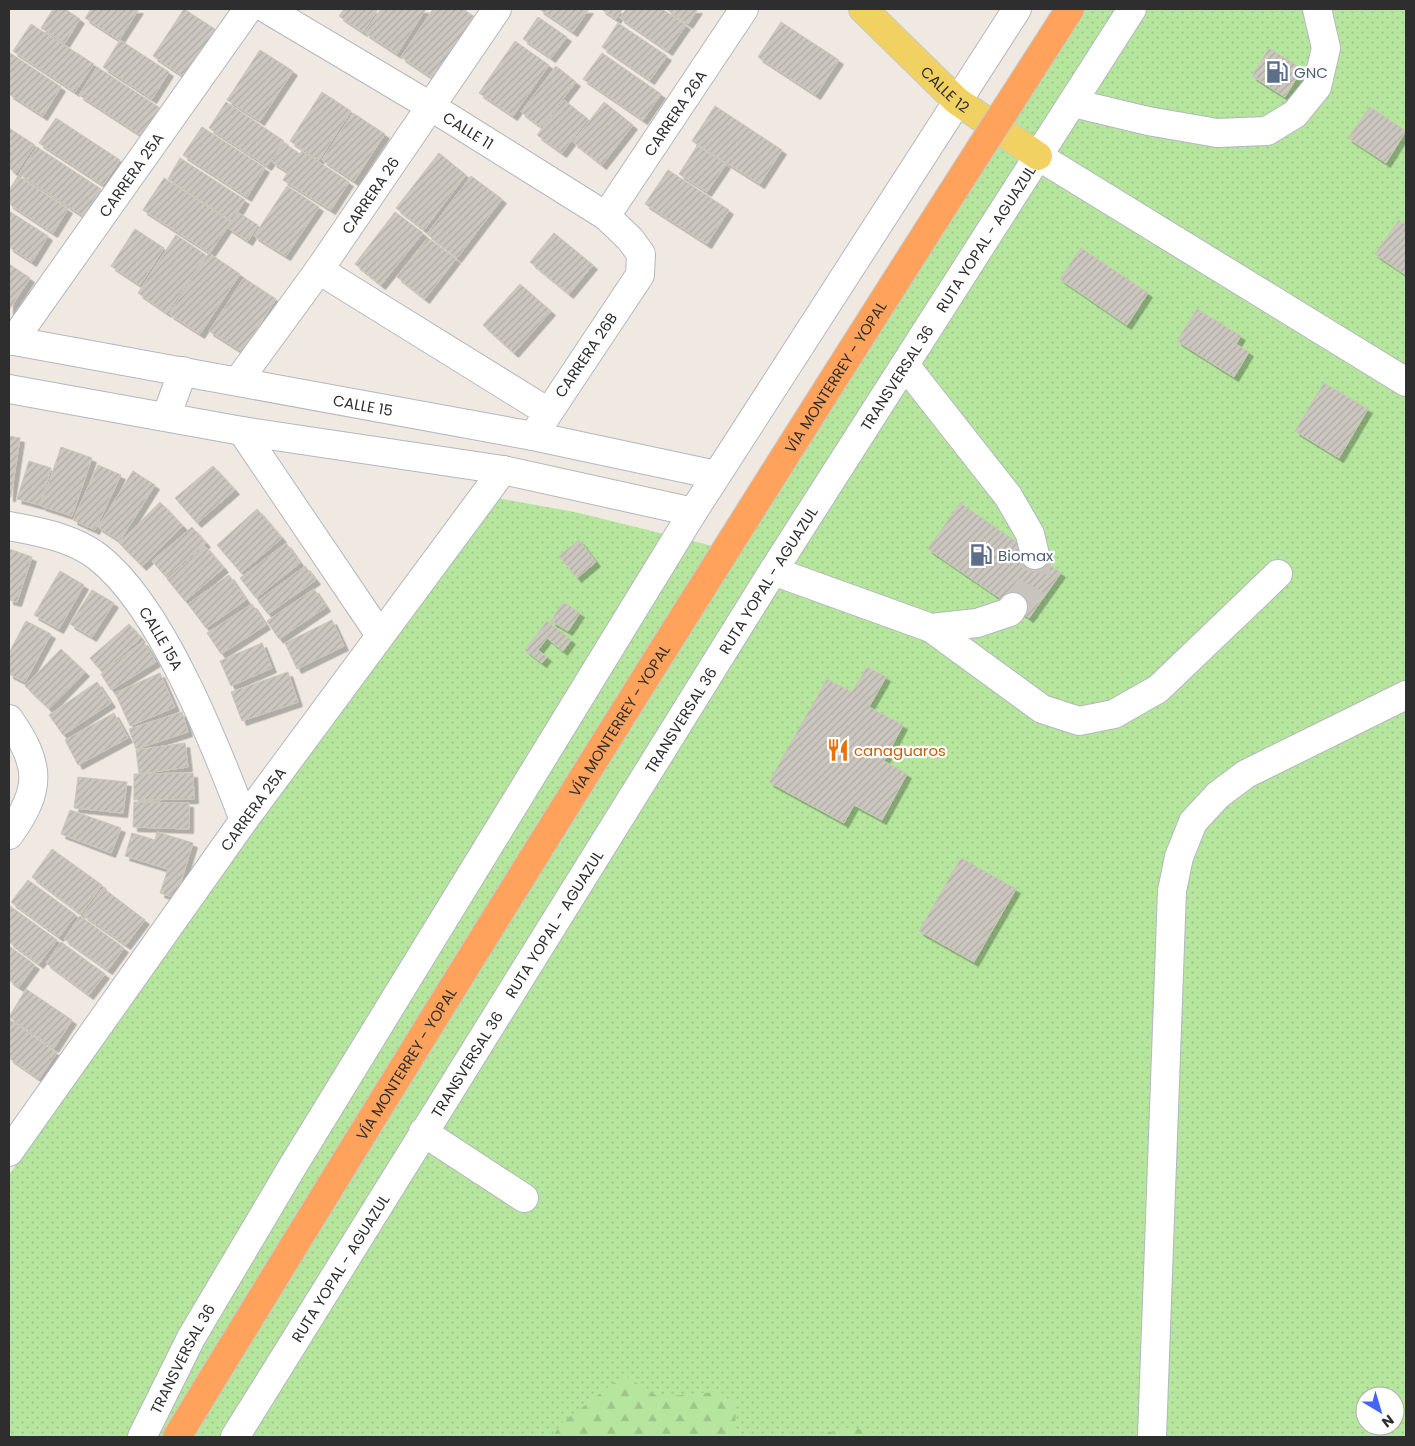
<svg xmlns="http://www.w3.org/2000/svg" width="1415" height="1446" viewBox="0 0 1415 1446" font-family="Poppins,sans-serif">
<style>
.grass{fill:url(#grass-dots);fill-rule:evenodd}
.forest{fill:url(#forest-firs)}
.building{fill:url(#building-hatch);stroke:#cbc5ba;filter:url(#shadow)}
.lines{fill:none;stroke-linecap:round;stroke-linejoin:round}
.minor-tunnel{stroke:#c8c4bd;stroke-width:28;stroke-dasharray:28 14;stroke-linecap:butt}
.minor-casing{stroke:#b4b7c1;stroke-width:30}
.major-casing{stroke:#c9c9c9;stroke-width:30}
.highway-casing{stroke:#c9c9c9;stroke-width:30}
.minor{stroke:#fff;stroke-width:28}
.major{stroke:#f2d163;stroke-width:28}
.highway{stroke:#ffa35c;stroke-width:28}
.highway-bridge-casing{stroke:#c9c9c9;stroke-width:30;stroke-linecap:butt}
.highway-bridge{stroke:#ffa35c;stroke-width:28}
.labels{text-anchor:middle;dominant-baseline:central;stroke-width:4.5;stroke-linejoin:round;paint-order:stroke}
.service-label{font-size:15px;fill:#4e5e75;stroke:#fff;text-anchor:start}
.street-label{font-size:15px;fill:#2e2e2e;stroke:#fff}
.food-label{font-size:15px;fill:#c56008;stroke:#fff;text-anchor:start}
</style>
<defs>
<pattern id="grass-dots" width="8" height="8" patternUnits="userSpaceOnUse" patternTransform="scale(1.25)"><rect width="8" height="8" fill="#b6e59e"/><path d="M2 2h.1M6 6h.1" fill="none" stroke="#9dc588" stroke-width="1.8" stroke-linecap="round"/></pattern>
<pattern id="forest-firs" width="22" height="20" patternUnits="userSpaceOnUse" patternTransform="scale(1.25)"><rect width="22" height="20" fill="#b6e59e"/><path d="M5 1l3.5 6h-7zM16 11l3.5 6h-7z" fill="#9dc588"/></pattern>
<pattern id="building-hatch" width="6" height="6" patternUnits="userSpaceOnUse" patternTransform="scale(1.25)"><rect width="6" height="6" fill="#cbc7bf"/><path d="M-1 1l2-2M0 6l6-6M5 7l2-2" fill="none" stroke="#afaba4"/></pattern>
<filter id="shadow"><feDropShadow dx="4.5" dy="4.5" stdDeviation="0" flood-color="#0004"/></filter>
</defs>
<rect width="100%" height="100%" fill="#efe9e1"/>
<path class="grass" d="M1068 9H1406V1437H9V1175L255 828 497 498 575 512 725 549ZM1365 1396H1395V1426H1365Z"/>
<path class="forest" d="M624 1375 659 1397 715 1392 736 1403 735 1437H552L562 1423Z
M851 1427 889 1437H808Z"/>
<path class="building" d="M53 9H65L80 19 65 43 41 28Z
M91 9H139L119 40 85 18Z
M184 9 221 33 190 81 153 56Z
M344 9H378L363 32 339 16Z
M381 9H426L397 54 365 33Z
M433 9H463L478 19 437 81 401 57Z
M539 9H589L573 32Z
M601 9H623L616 19Z
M626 9H662L686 25 668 51 620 18Z
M666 9H698L688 24Z
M538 17 567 37 551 58 523 39Z
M781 22 839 60 816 95 758 57Z
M618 23 667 56 650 80 602 47Z
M31 24 94 64 75 92 13 51Z
M120 40 169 72 152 99 103 67Z
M515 41 549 65 513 116 479 93Z
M1269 48 1302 69 1285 97 1252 76Z
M260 50 293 71 260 121 227 100Z
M10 53 61 87 43 116 9 94Z
M602 53 661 94 643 120 583 79Z
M556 66 576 82 541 127 521 112Z
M97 67 163 110 145 138 79 95Z
M322 92 351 111 319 160 290 141Z
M564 100 588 119 562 153 537 135Z
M226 102 284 141 267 166 209 128Z
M604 102 633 125 602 165 573 142Z
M715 106 782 150 760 184 692 141Z
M1370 107 1406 131 1386 163 1348 138Z
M353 113 385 134 354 181 322 160Z
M56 118 120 160 103 185 39 143Z
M202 127 265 168 247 197 183 155Z
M9 128 35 145 16 173 9 168Z
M284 143 300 154 302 151 349 182 331 210 283 180 288 172 272 162Z
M697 146 726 164 707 192 679 174Z
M37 147 101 189 83 216 19 174Z
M439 153 466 175 424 230 396 208Z
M180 158 245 200 232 221 168 179Z
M668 170 729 210 707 244 645 204Z
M18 176 68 209 53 233 9 204V190Z
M471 176 502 199 457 258 427 234Z
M164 178 231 222 210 253 143 210Z
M287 186 319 207 286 256 254 236Z
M9 211 48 236 32 262 9 247Z
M395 212 423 233 381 285 355 264Z
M239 213 258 225 248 241 228 228Z
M1399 220 1406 225V275L1375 254Z
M135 229 164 248 140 285 111 266Z
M554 233 593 265 569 294 530 262Z
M176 235 206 255 167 313 138 293Z
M428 238 456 259 425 299 397 277Z
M1081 248 1148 293 1127 325 1060 279Z
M209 253 240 274 200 334 169 314Z
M9 264 30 278 9 310Z
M244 278 276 299 242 352 209 331Z
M520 284 551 311 514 353 483 325Z
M1197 309 1241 336 1236 344 1249 352 1234 377 1177 341Z
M1324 383 1368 409 1339 458 1295 431Z
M9 436 20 438 11 497H9Z
M61 447 92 458 72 516 41 506Z
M29 461 51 468 40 505 17 499Z
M98 465 121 475 95 530 73 520Z
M213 466 235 490 197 523 175 498Z
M133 471 155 485 120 541 98 527Z
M160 502 183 526 142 566 119 543Z
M960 503 1061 573 1029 618 928 549Z
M257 509 282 538 241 573 217 545Z
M192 527 206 543 166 577 152 561Z
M579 540 596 562 577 578 559 556Z
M286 543 300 563 256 598 240 578Z
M205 546 224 568 185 601 167 579Z
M9 549 32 557 17 602 9 600Z
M305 566 316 580 268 614 258 601Z
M60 571 84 585 59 629 34 615Z
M229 575 246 600 206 628 188 604Z
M314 589 326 607 279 639 267 621Z
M92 590 114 603 92 637 70 624Z
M563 602 580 613 568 631 551 621Z
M252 604 266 625 221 654 207 633Z
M332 620 344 646 297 669 285 643Z
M26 621 51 634 25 682 9 674V653Z
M547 621 571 640 563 651 547 638 538 650 547 657 542 663 525 650Z
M129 624 141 638 102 672 90 658Z
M143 641 156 662 111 690 101 674Z
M262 643 272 668 231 686 220 661Z
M61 649 85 672 49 709 25 686Z
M867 667 886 677 869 707 903 725 884 761 907 774 882 820 854 805 844 823 769 782 827 679 852 692Z
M288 672 298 702 242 721 231 692Z
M160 673 175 707 130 726 115 693Z
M97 682 111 703 63 735 49 715Z
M182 712 188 732 136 749 129 729Z
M114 713 128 738 78 765 65 740Z
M185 743 188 767 139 774 136 750Z
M193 773 194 799 134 800V774Z
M78 777 127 782 123 813 74 808Z
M134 802 189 803V829L133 827Z
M70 810 121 828 111 853 61 834Z
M157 832 193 843 176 898 160 893 168 869 125 856 132 833 155 840Z
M52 849 102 885 81 914 32 877Z
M961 858 1016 889 974 962 919 931Z
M28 880 76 915 59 937 11 902Z
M103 888 145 920 126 945 83 915Z
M10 906 57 940 39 964 9 942Z
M80 916 124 948 108 970 64 939Z
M61 942 105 974 89 995 46 963Z
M9 946 35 965 19 987 9 980Z
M26 989 72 1020 54 1048 9 1017Z
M9 1019 57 1053 39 1079 9 1058Z"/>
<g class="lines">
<path class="minor-tunnel" d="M1013 607C1027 592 1041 576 1035 555"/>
<defs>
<g id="minor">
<path id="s1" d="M267 9 430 106 606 216 630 239 641 254 640 275 533 436"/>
<path d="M1073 103 1148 121 1217 133 1267 131 1295 114 1317 87 1326 48 1317 9"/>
<path d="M1038 156 1406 382"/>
<path id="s2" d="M606 216 744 9"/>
<path d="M319 270 548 412"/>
<path id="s3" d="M9 340 533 436 716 475"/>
<path id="s4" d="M13 341 248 9"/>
<path d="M905 365 1008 496 1030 534 1035 555"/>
<path id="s5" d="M238 381 319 270 497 9"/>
<path d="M9 389 242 431 503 470 693 512"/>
<path d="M166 417 183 371"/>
<path d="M242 431 380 635"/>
<path id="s6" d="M9 526C39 532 72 537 98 557 161 606 215 744 244 820"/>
<path d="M773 571 931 628 977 623 1010 612 1013 607"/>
<path d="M931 628 1042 709 1079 721 1114 714 1158 689 1278 574"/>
<path d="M9 719C41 765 42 789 9 835"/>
<path d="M423 1132 524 1198"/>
<path id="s7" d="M9 1152 244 820 503 470"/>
<path id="s8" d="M142 1437 191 1338 291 1169 693 512 1017 9"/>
<path id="s9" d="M235 1437 773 571 1132 9"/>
<path d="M1152 1437 1172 891 1179 857 1193 822 1218 795 1246 774 1406 695"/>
</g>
<g id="major">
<path id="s10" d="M863 9 957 101 1038 156"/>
</g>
<g id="highway">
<path d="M1009 104 1070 9"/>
<path id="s11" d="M177 1437C440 1005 707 576 980 149"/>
</g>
</defs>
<use href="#minor" class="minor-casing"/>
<use href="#major" class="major-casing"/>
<use href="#highway" class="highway-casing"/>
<use href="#minor" class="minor"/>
<use href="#major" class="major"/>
<use href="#highway" class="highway"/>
<defs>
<path id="highway-bridge" d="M980 149 1009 104"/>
</defs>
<use href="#highway-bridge" class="highway-bridge-casing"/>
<use href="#highway-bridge" class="highway-bridge"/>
</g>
<defs>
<symbol id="fuel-bare" viewBox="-9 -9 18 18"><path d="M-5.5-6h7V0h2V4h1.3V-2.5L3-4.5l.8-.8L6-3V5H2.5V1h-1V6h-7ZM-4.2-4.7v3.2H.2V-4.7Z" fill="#5c6f8a" stroke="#fff" stroke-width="2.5" paint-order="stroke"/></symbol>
<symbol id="restaurant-bare" viewBox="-9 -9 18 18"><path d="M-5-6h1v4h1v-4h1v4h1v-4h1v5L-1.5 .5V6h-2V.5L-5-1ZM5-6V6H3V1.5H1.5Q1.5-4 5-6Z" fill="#e8710a" stroke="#fff" stroke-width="2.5" paint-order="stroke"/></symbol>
</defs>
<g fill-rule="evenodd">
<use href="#fuel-bare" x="1261" y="56" width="32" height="32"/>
<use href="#fuel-bare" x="965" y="539" width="32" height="32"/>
<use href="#restaurant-bare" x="822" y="734" width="32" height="32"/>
</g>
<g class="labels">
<g class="service-label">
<text x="1294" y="72">GNC</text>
<text x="998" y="555">Biomax</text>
</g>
<g class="street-label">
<text stroke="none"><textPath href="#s10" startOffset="115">CALLE 12</textPath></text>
<text stroke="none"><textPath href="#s2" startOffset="124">CARRERA 26A</textPath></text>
<text stroke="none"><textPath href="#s1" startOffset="235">CALLE 11</textPath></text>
<text stroke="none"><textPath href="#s4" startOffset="204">CARRERA 25A</textPath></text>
<text stroke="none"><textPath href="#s5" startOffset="228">CARRERA 26</textPath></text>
<text stroke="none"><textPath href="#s9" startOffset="1414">RUTA YOPAL - AGUAZUL</textPath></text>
<text transform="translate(586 355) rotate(-56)">CARRERA 26B</text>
<text stroke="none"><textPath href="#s11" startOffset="1248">VÍA MONTERREY - YOPAL</textPath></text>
<text stroke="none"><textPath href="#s9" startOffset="1249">TRANSVERSAL 36</textPath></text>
<text stroke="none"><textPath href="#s3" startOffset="360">CALLE 15</textPath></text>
<text stroke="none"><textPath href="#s9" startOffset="1009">RUTA YOPAL - AGUAZUL</textPath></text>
<text stroke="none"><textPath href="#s6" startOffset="199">CALLE 15A</textPath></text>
<text stroke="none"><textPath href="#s9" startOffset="844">TRANSVERSAL 36</textPath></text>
<text stroke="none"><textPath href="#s11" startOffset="842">VÍA MONTERREY - YOPAL</textPath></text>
<text stroke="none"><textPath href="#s7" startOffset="421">CARRERA 25A</textPath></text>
<text stroke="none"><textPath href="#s9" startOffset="604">RUTA YOPAL - AGUAZUL</textPath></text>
<text stroke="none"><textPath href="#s11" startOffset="438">VÍA MONTERREY - YOPAL</textPath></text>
<text stroke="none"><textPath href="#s9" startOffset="439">TRANSVERSAL 36</textPath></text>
<text stroke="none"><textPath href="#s9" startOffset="199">RUTA YOPAL - AGUAZUL</textPath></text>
<text stroke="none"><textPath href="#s8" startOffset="88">TRANSVERSAL 36</textPath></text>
</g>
<g class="food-label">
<text x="854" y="750">canaguaros</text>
</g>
</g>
<rect width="1415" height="1446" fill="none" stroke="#2e2e2e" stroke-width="20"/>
<g transform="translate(1380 1411) rotate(142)"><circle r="24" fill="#ffffff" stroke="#ababab"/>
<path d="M0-4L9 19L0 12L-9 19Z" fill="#4264fb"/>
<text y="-8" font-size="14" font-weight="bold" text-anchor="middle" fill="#2e2e2e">N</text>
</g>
</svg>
